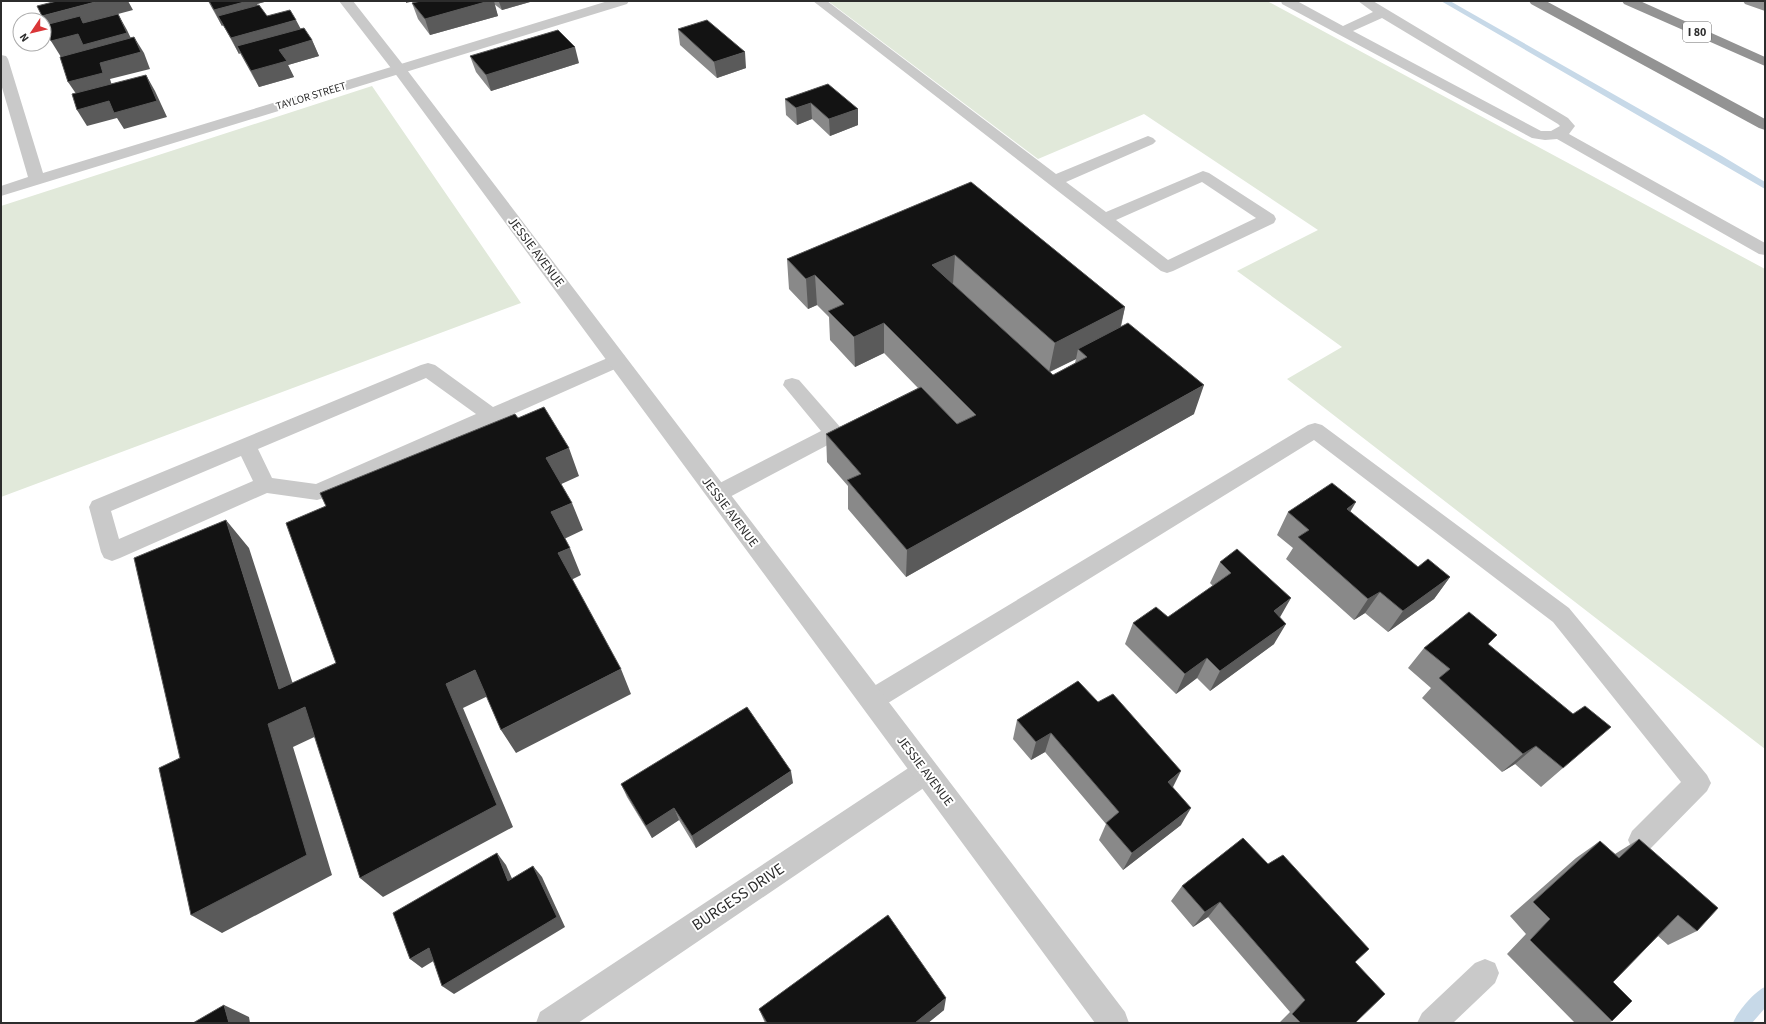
<svg xmlns="http://www.w3.org/2000/svg" width="1766" height="1024" viewBox="0 0 1766 1024" font-family="'Source Sans 3',sans-serif">
<style>
.green{fill:#e1e9da}
.lines{fill:none;stroke-linecap:round;stroke-linejoin:round}
.stream{fill:#c7d9e8;fill-rule:evenodd}
.service{fill:#c9c9c9;fill-rule:evenodd}
.minor{fill:#c9c9c9;fill-rule:evenodd}
.tertiary{fill:#c9c9c9;fill-rule:evenodd}
.motorway{fill:#939393;fill-rule:evenodd}
.wall{fill:#898989;fill-rule:evenodd}
.shaded-wall{fill:#5a5a5a}
.building{fill:#131313;stroke:#5a5a5a}
.labels{text-anchor:middle;dominant-baseline:central;stroke-width:4;stroke-linejoin:round;paint-order:stroke}
.far-street-label{font-size:11px;fill:#2c2c2c;stroke:#fff}
.shield{fill:#fff;stroke:#6b6b6b;stroke-width:1}
.shield-label{font-size:12px;font-weight:bold;fill:#2c2c2c}
.street-label{font-size:13px;fill:#2c2c2c;stroke:#fff}
.near-street-label{font-size:16px;fill:#2c2c2c;stroke:#fff}
</style>
<rect width="100%" height="100%" fill="#fff"/>
<path class="green" d="M828 1H1267L1765 269V749L1287 379 1342 347 1237 271 1318 230 1144 114 1038 159Z
M372 86 521 303 1 497V206Z"/>
<g class="lines">
<path class="stream" d="M1441 1H1450L1722 156 1765 182V189Z
M1765 987V1008L1752 1023H1733C1737 1012 1755 991 1765 987Z"/>
<path class="service" d="M813 1H827L1056 174 1143 138 1148 136 1153 138 1156 141 1153 144 1066 182 1106 212 1203 171 1209 173 1274 215 1276 219 1274 223 1173 271 1167 273 1161 271ZM1202 182 1256 218 1168 260 1116 220Z
M1281 1H1297L1343 26 1373 12 1358 1H1373L1568 118 1575 126 1569 134 1765 243V255L1759 254 1557 139 1545 140 1532 138 1282 4ZM1382 18 1558 124 1560 126 1551 131H1541L1353 31Z
M617 354 624 355 626 360 624 365 324 498 317 500 267 493 120 558 112 561 104 558 101 552 89 507 92 501 421 365 428 363 435 365 493 407ZM426 378 476 414 316 484 272 478 258 449ZM241 456 253 481 119 539 111 511Z
M792 378 799 380 841 428 844 433 841 438 724 500 717 502 710 500 707 494 710 488 821 431 783 385 785 380Z
M1315 423 1322 425 1569 608 1707 775 1711 783 1707 791 1650 849 1641 853 1632 849 1628 840 1632 831 1681 782 1553 622 1314 440 880 708 872 711 864 708 860 700 864 692 1308 425Z
M1485 959 1495 963 1499 973 1495 983 1453 1023H1417L1422 1013 1475 963Z"/>
<path class="minor" d="M608 1H629L627 4 1 196V186L28 177 1 84V55L6 56 8 59 43 173Z
M925 760 934 763 938 772 934 781 578 1023H536L540 1012 916 763Z"/>
<path class="tertiary" d="M339 1H353L404 66 1125 1012 1129 1023H1095L394 72Z"/>
<path class="motorway" d="M1529 1H1546L1765 119V130L1759 128 1531 4Z
M1622 1H1640L1765 57V66L1624 4Z
M1743 1 1765 2V11L1745 4Z"/>
</g>
<path class="wall" d="M208 1H268L257 4 267 16 301 29 312 40 319 56 288 65 294 77 259 87 240 53 239 54 223 25 222 26Z
M418 1H530V2L502 10 494 4 498 16 430 35 418 19 412 3 419 2Z
M678 29 746 68 717 78 680 45Z
M470 56 579 63 491 91 476 72Z
M828 84 858 125 830 136 812 119 797 125 786 115 785 99Z
M971 182 1125 307 1121 327 1194 414 906 577 848 509V486L827 462 826 434 918 388 884 353 855 367 830 340 829 317 817 305 808 309 789 289 787 259ZM1076 359 1075 363 1053 375 1050 372Z
M1288 512H1350L1418 567 1450 577 1434 599 1388 632 1365 613 1354 620 1286 559 1293 548 1277 535Z
M1220 562 1280 618 1274 644 1210 691 1197 678 1176 694 1125 644 1133 623 1168 617 1213 586 1210 583Z
M1489 645 1563 768 1541 787 1515 764 1502 772 1422 698 1431 688 1408 668 1424 648Z
M1078 681 1173 787 1181 825 1123 870 1099 840 1106 824 1045 752 1031 760 1013 739 1017 720Z
M793 783 696 848 679 820 652 838 627 797 621 784Z
M1243 838 1355 962V1023H1279L1290 1012 1208 917 1193 927 1171 901 1182 886Z
M1639 839 1697 931 1668 945 1658 936 1613 982 1612 1021 1608 1023H1575L1507 954 1526 934 1510 916 1576 858 1600 841 1615 854Z
M759 1009 944 1010 928 1023H765Z"/>
<path class="shaded-wall" d="M99 1H128L133 10 118 14 127 30 136 49 61 57 51 41 83 24 52 32 42 16Z
M248 1H268L257 4 263 15 218 16 223 25 222 26 214 10Z
M406 1H414L406 3Z
M489 1H494L498 16 430 35 425 19Z
M504 1H530V2L502 10 499 2Z
M296 20 304 35 237 46 240 53 239 54 231 38Z
M134 37 144 53 150 69 110 79 113 89 79 98 68 82Z
M312 40 319 56 288 65 294 77 259 87 251 71 279 50Z
M575 47 579 63 491 91 486 75Z
M745 52 746 68 717 78 714 62Z
M146 75 155 91 167 117 124 129 117 118 87 126 77 110Z
M811 103 812 119 797 125 796 108Z
M858 109V125L830 136 829 119Z
M955 255 953 284 932 265Z
M815 275 817 305 808 309 806 279Z
M1125 307 1118 337 1078 349 1076 359 1049 372 1055 343Z
M884 323V353L855 367 854 337Z
M1204 385 1194 414 906 577 907 550Z
M569 448 579 476 557 486 546 458Z
M1356 502 1343 524 1347 509Z
M572 503 583 530 562 540 551 512Z
M226 520 249 548 301 709 305 707 327 731 293 747 332 875 222 933 191 915 279 689Z
M570 548 581 575 569 581 558 553Z
M1450 577 1434 599 1388 632 1403 611Z
M1380 592 1365 613 1354 620 1368 599Z
M1291 598 1279 619 1274 611Z
M1286 624 1274 644 1210 691 1220 671Z
M1207 658 1197 678 1176 694 1185 674Z
M621 669 631 694 516 753 501 730Z
M475 670 490 695 463 708 513 827 383 897 360 878 446 684Z
M1051 733 1045 752 1031 760 1036 742Z
M1536 746 1515 764 1502 772 1523 754Z
M791 771 793 783 696 848 692 836Z
M1181 771 1172 789 1168 782Z
M674 808 679 820 652 838 646 826Z
M1191 808 1181 825 1123 870 1132 853Z
M497 853 506 865 518 892 508 881Z
M533 866 542 877 565 927 454 994 442 986Z
M1220 902 1208 917 1193 927 1205 912Z
M429 948 440 957 422 968 410 959Z
M946 998 944 1010 928 1023H915Z
M224 1005 249 1017 250 1023H229Z"/>
<path class="building" d="M57 1H99L42 16 37 6Z
M209 1H248L214 10Z
M421 1H489L425 19 412 3Z
M259 5 267 16 290 10 296 20 231 38 218 16Z
M118 14 127 33 83 45 78 34 51 41 45 25 80 16 83 23Z
M707 20 745 52 714 62 678 29Z
M304 28 312 40 279 50 287 61 251 71 237 46Z
M558 30 575 47 486 75 470 56Z
M134 37 141 52 100 63 103 73 68 82 60 57Z
M146 75 157 101 114 113 109 101 77 110 72 94Z
M828 84 858 109 829 119 811 103 796 108 785 99Z
M971 182 1125 307 1055 343 955 255 932 265 1053 375 1087 357 1078 349 1128 323 1204 385 907 550 847 480 861 474 826 434 921 387 957 424 976 415 884 323 854 337 828 311 844 304 815 275 806 279 787 259Z
M544 407 569 448 546 458 572 503 551 512 570 548 558 553 621 669 501 730 475 670 446 684 497 805 360 878 305 707 268 724 307 855 191 915 159 768 180 758 134 558 226 520 279 689 336 663 286 523 326 506 320 493 515 414 518 418Z
M1332 483 1356 502 1347 509 1418 567 1428 559 1450 577 1403 611 1380 592 1368 599 1298 537 1309 530 1288 512Z
M1237 549 1291 598 1274 611 1286 624 1220 671 1207 658 1185 674 1133 623 1156 607 1168 617 1231 573 1220 562Z
M1469 612 1497 635 1488 644 1573 714 1585 706 1611 727 1563 768 1536 746 1523 754 1439 678 1450 669 1424 648Z
M1078 681 1098 702 1113 694 1181 771 1168 782 1191 808 1132 853 1106 823 1119 812 1051 733 1036 742 1017 720Z
M747 707 791 771 692 836 674 808 646 826 621 784Z
M1243 838 1268 864 1283 855 1369 949 1355 962 1385 994 1355 1023H1301L1292 1014 1305 1000 1220 902 1205 912 1182 886Z
M1639 839 1718 908 1697 931 1678 915 1613 982 1632 1001 1612 1021 1530 940 1550 919 1533 902 1600 841 1619 858Z
M497 853 508 881 533 866 557 917 442 986 429 948 410 959 393 913Z
M888 915 946 998 915 1023H767L759 1009Z
M224 1005 229 1023H193Z"/>
<g class="labels">
<g class="far-street-label">
<text transform="translate(311 96) rotate(-17)">TAYLOR STREET</text>
</g>
<rect class="shield" x="1683" y="22" width="28" height="20" rx="3"/>
<g class="shield-label">
<text x="1697" y="32">I 80</text>
</g>
<g class="street-label">
<text transform="translate(536 252) rotate(53)">JESSIE AVENUE</text>
<text transform="translate(730 512) rotate(53)">JESSIE AVENUE</text>
<text transform="translate(925 771) rotate(53)">JESSIE AVENUE</text>
</g>
<g class="near-street-label">
<text transform="translate(738 897) rotate(-34)">BURGESS DRIVE</text>
</g>
</g>
<rect width="1766" height="1024" fill="none" stroke="#2c2c2c" stroke-width="4"/>
<g transform="translate(32 32) rotate(235)"><circle r="19" fill="#ffffff" stroke="#ababab"/>
<path d="M0-3L7 15L0 10L-7 15Z" fill="#da3638"/>
<text y="-6" font-size="11" font-weight="bold" text-anchor="middle" fill="#2c2c2c">N</text>
</g>
</svg>
